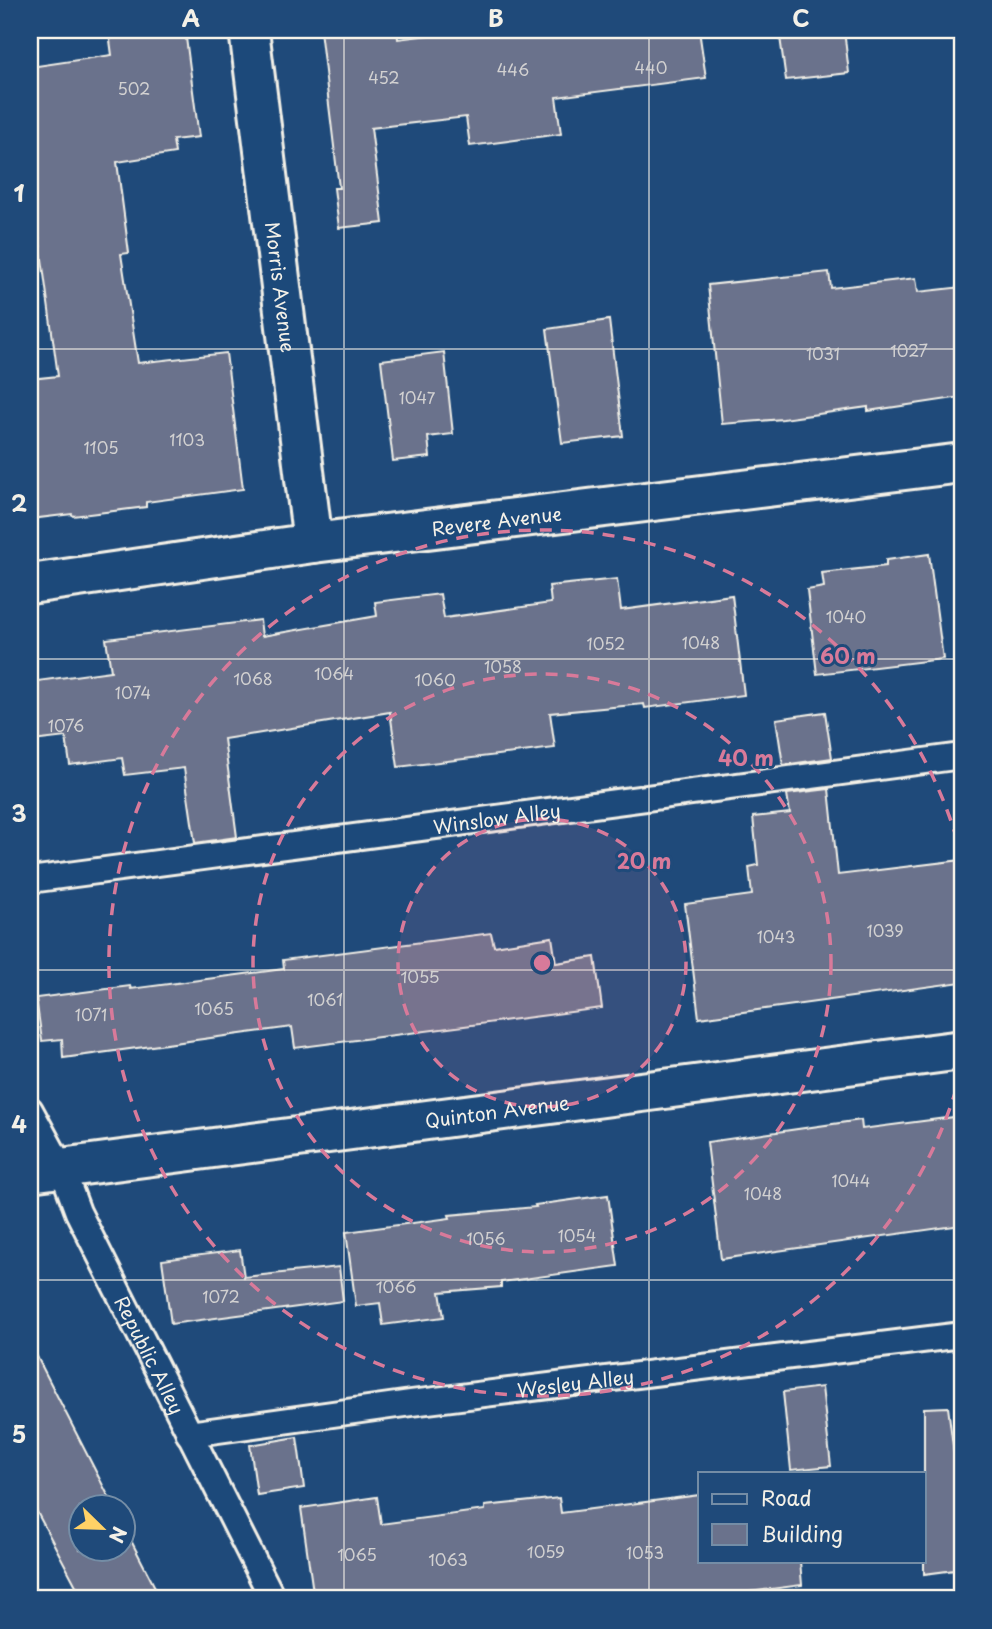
<svg xmlns="http://www.w3.org/2000/svg" width="992" height="1629" viewBox="0 0 992 1629" font-family="'Playpen Sans',sans-serif">
<style>
.building{fill:#6a728c;stroke:#f4f1e8;stroke-width:2}
.lines{fill:none;stroke-linecap:round;stroke-linejoin:round}
.lane-casing{stroke:#f4f1e8;stroke-width:30}
.street-casing{stroke:#f4f1e8;stroke-width:44}
.lane{stroke:#1f4a7a;stroke-width:24}
.street{stroke:#1f4a7a;stroke-width:38}
.grid{fill:none;stroke:#f4f1e8;stroke-width:2;stroke-opacity:0.55}
.ring{fill:none;stroke:#d87a9a;stroke-width:3.5;stroke-dasharray:12 9}
.labels{text-anchor:middle;dominant-baseline:central;stroke-width:6;stroke-linejoin:round;paint-order:stroke}
.number-label{font-size:16px;fill:#d2d1d1}
.street-label{font-size:19px;fill:#f4f1e8;stroke:#1f4a7a}
.centre{fill:#d87a9a;stroke:#1f4a7a;stroke-width:3.5}
.ring-label{font-size:21px;text-anchor:middle;font-weight:bold;fill:#d87a9a;stroke:#1f4a7a;stroke-width:6;stroke-linejoin:round;paint-order:stroke}
.neatline{fill:none;stroke:#f4f1e8;stroke-width:2.5}
.grid-label{font-size:23px;text-anchor:middle;font-weight:bold;fill:#f4f1e8}
</style>
<rect width="100%" height="100%" fill="#1f4a7a"/>
<filter id="ink" filterUnits="userSpaceOnUse"><feTurbulence type="fractalNoise" baseFrequency=".0143" numOctaves="2"/><feDisplacementMap in="SourceGraphic" scale="14" xChannelSelector="R" yChannelSelector="G"/><feConvolveMatrix kernelMatrix="1 2 1 2 8 2 1 2 1" color-interpolation-filters="sRGB"/></filter>
<g filter="url(#ink)">
<path class="building" d="M133 30H185L199 137 173 140 175 153 117 162 129 253 121 254 138 363 226 353 243 489 146 502V507L73 516 72 514 30 519V379L58 376 36 215 30 216V67L112 55 109 33Z
M320 30H397L398 39 469 30H699L706 78 556 97 561 134 470 146 466 117 371 128 383 223 339 228 334 188H339Z
M779 30H844L849 73 786 80Z
M829 272 831 288 916 278 918 292 962 287V397L868 411V407L783 419 722 424 708 285Z
M609 320 623 436 562 443 547 329Z
M444 352 453 434 428 437 430 457 393 461 381 360Z
M929 554 943 659 817 674 807 590 824 587 822 573 886 566V560Z
M617 579 621 610 732 595 744 695 645 708 644 704 550 713 555 748 398 767 390 712 224 739 237 837 195 843 184 768 125 775 122 758 70 765 66 737 33 741 30 714V682L111 671 106 639 260 620 262 636 377 616 375 602 440 594 444 618 551 603 549 586Z
M825 712 832 758 783 765 776 719Z
M829 789 838 875 962 860V982L699 1018 685 904 752 895 749 867 758 865 753 817 790 813 787 794Z
M491 933 494 946 552 937 556 963 595 957 602 1008 295 1048 292 1027 63 1058 62 1039 42 1041 36 998 130 986 131 989 284 969 283 960Z
M962 1116V1225L721 1259 707 1142 861 1120 862 1129Z
M608 1195 618 1266 501 1282V1287L440 1292 444 1317 383 1325 380 1303 356 1306 346 1232 450 1218 449 1215 536 1207 535 1205Z
M240 1250 244 1277 339 1267 343 1301 171 1324 162 1260Z
M30 1343 114 1507H80V1549H122V1523L161 1599H83L30 1499Z
M822 1387 831 1466 791 1470 783 1392Z
M948 1407 962 1515V1569L924 1574V1408Z
M297 1437 304 1488 257 1495 250 1445Z
M700 1495V1561H800L802 1585 695 1599H314L301 1508 377 1497 381 1524 485 1510V1506L559 1498 561 1513Z"/>
<g class="lines">
<defs>
<g id="lane">
<path id="s1" d="M30 880 962 756"/>
<path id="s2" d="M30 1110 62 1169 78 1212 273 1599"/>
<path id="s3" d="M189 1434 411 1403 962 1335"/>
</g>
<g id="street">
<path id="s4" d="M249 30 313 543"/>
<path id="s5" d="M30 584 313 543 962 463"/>
<path id="s6" d="M30 1172 962 1050"/>
</g>
</defs>
<use href="#lane" class="lane-casing"/>
<use href="#street" class="street-casing"/>
<use href="#lane" class="lane"/>
<use href="#street" class="street"/>
</g>
</g>
<path class="grid" d="M344 30V1599M649 30V1599M30 349H962M30 659H962M30 970H962M30 1280H962"/>
<circle cx="542" cy="963" r="144" fill="#d87a9a" fill-opacity=".12"/>
<g class="ring">
<circle cx="542" cy="963" r="144"/>
<circle cx="542" cy="963" r="289"/>
<path d="M962 1068A433 433 0 1 1 962 858"/>
</g>
<g class="labels">
<g class="number-label">
<text x="651" y="67">440</text>
<text x="513" y="69">446</text>
<text x="384" y="77">452</text>
<text x="134" y="88">502</text>
<text x="909" y="350">1027</text>
<text x="823" y="353">1031</text>
<text x="417" y="397">1047</text>
<text x="187" y="439">1103</text>
<text x="101" y="447">1105</text>
<text x="846" y="616">1040</text>
<text x="701" y="642">1048</text>
<text x="606" y="643">1052</text>
<text x="503" y="666">1058</text>
<text x="334" y="673">1064</text>
<text x="253" y="678">1068</text>
<text x="435" y="679">1060</text>
<text x="133" y="692">1074</text>
<text x="66" y="725">1076</text>
<text x="885" y="930">1039</text>
<text x="776" y="936">1043</text>
<text x="420" y="976">1055</text>
<text x="325" y="999">1061</text>
<text x="214" y="1008">1065</text>
<text x="91" y="1014">1071</text>
<text x="851" y="1180">1044</text>
<text x="763" y="1193">1048</text>
<text x="577" y="1235">1054</text>
<text x="486" y="1238">1056</text>
<text x="396" y="1286">1066</text>
<text x="221" y="1296">1072</text>
<text x="546" y="1551">1059</text>
<text x="645" y="1552">1053</text>
<text x="357" y="1554">1065</text>
<text x="448" y="1559">1063</text>
</g>
<g class="street-label">
<text stroke="none"><textPath href="#s4" startOffset="259">Morris Avenue</textPath></text>
<text stroke="none"><textPath href="#s5" startOffset="471">Revere Avenue</textPath></text>
<text stroke="none"><textPath href="#s1" startOffset="471">Winslow Alley</textPath></text>
<text stroke="none"><textPath href="#s6" startOffset="471">Quinton Avenue</textPath></text>
<text stroke="none"><textPath href="#s2" startOffset="273">Republic Alley</textPath></text>
<text stroke="none"><textPath href="#s3" startOffset="390">Wesley Alley</textPath></text>
</g>
</g>
<circle cx="542" cy="963" r="10" class="centre"/>
<g class="ring-label">
<text x="848" y="664">60 m</text>
<text x="746" y="766">40 m</text>
<text x="644" y="869">20 m</text>
</g>
<rect width="992" height="1629" fill="none" stroke="#1f4a7a" stroke-width="77"/>
<rect x="698" y="1472" width="228" height="91" fill="#1f4a7a" stroke="#748da6" stroke-width="2"/>
<rect x="712" y="1494" width="35" height="10" fill="#1f4a7a" stroke="#748da6" stroke-width="2"/>
<text x="761" y="1506" font-size="21" fill="#f4f1e8">Road</text>
<rect x="712" y="1524" width="35" height="21" fill="#6a728c" stroke="#748da6" stroke-width="2"/>
<text x="761" y="1542" font-size="21" fill="#f4f1e8">Building</text>
<g transform="translate(102 1528) rotate(113)"><circle r="33" fill="#1f4a7a" stroke="#748da6" stroke-width="2"/>
<path d="M0-5L12 26L0 18L-12 26Z" fill="#ffd166"/>
<text y="-10" font-size="19" font-weight="bold" text-anchor="middle" fill="#f4f1e8">N</text>
</g>
<rect x="38" y="38" width="916" height="1552" class="neatline"/>
<g class="grid-label">
<text x="191" y="27">A</text>
<text x="496" y="27">B</text>
<text x="801" y="27">C</text>
<text x="19" y="202">1</text>
<text x="19" y="512">2</text>
<text x="19" y="822">3</text>
<text x="19" y="1133">4</text>
<text x="19" y="1443">5</text>
</g>
</svg>
